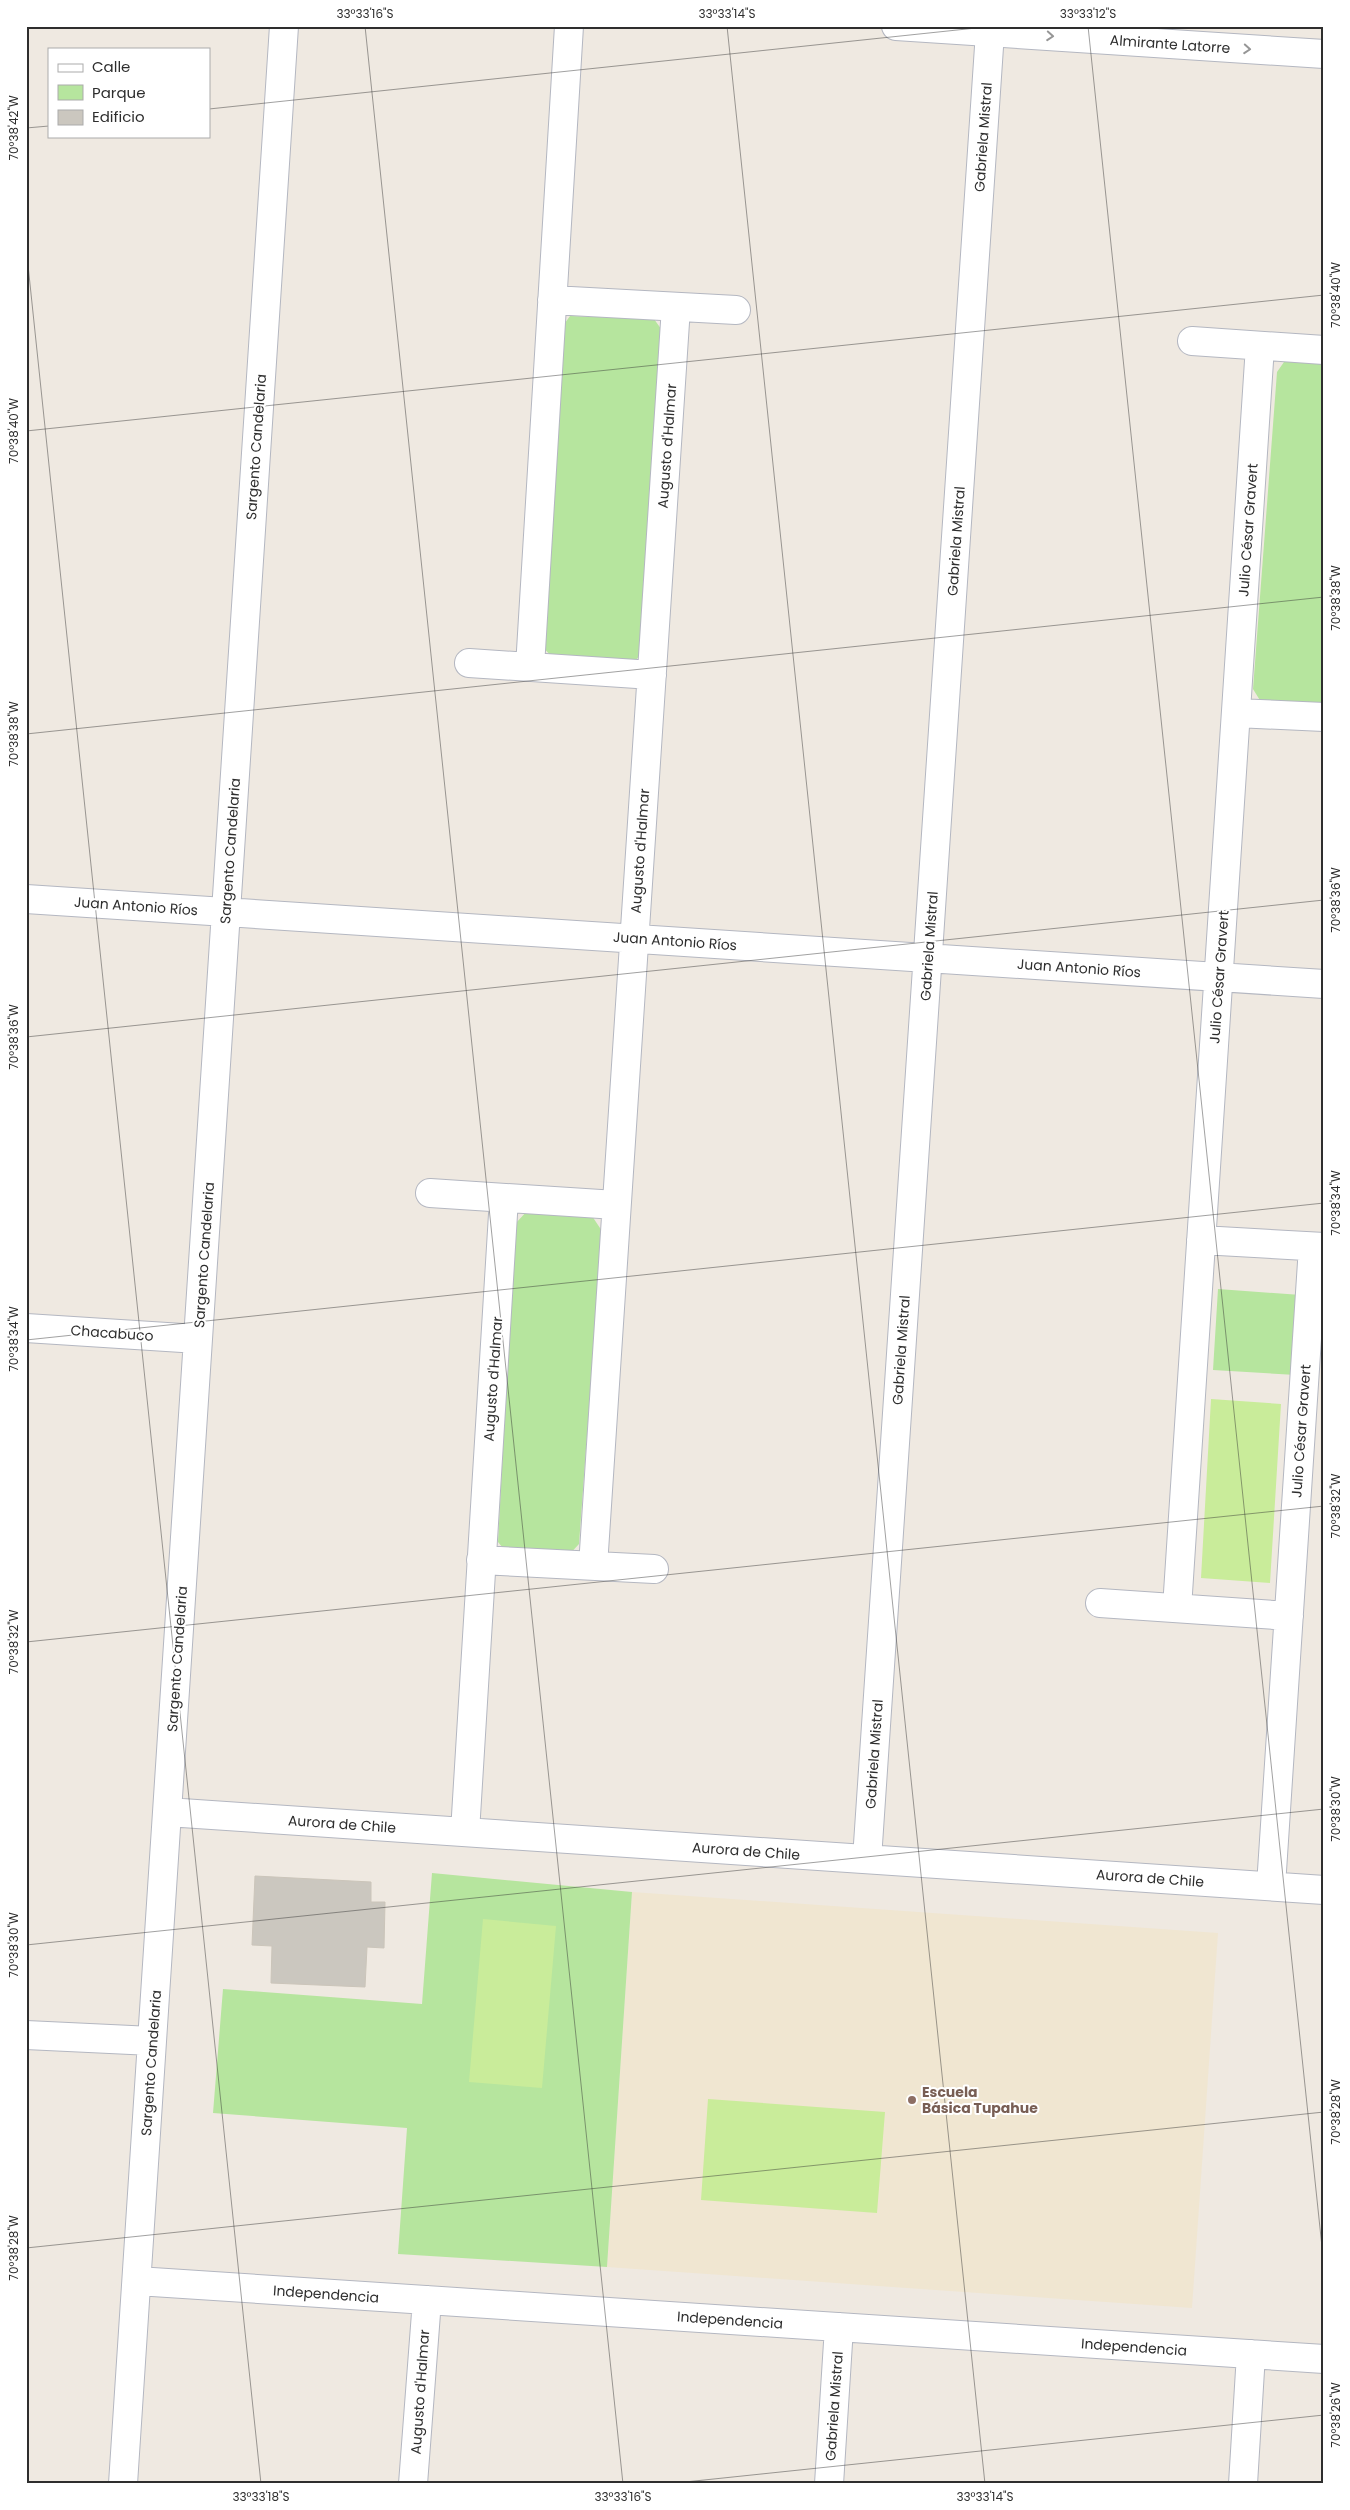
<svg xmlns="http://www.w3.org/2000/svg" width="1350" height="2510" viewBox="0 0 1350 2510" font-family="Poppins,sans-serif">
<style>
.education{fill:#f0e6d1}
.green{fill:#b6e59e}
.pitch{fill:#c9ec9a}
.building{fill:#cbc7bf;stroke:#cbc5ba}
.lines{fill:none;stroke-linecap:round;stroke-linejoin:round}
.street-casing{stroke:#b4b7c1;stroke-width:30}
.secondary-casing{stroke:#b4b7c1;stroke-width:30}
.street{stroke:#fff;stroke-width:28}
.secondary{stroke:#fff;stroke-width:28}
.oneway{stroke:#969696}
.ticks{fill:none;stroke:#2e2e2e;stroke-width:1;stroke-opacity:0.45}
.education-dot{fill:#8d6e63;stroke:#fff;stroke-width:2}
.labels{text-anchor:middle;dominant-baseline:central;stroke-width:4;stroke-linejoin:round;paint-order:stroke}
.street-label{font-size:14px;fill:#2e2e2e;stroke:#fff}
.education-label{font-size:14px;font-weight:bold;fill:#785e54;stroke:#fff;text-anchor:start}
.neatline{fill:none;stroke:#2e2e2e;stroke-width:2}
.ticks-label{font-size:12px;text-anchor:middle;fill:#2e2e2e}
</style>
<rect width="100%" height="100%" fill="#efe9e1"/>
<path class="education" d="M632 1892 1218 1933 1192 2308 607 2267Z"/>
<path class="green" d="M570 316 654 319 664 333 643 652 633 663 553 658 539 643 560 330Z
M1284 362H1324V706L1261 702 1253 689 1277 372Z
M529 1209 592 1216 602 1231 579 1544 565 1559 508 1554 498 1542 515 1224Z
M1218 1289 1301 1295 1296 1375 1213 1370Z
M432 1873 632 1892 607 2267 398 2254 407 2128 213 2113 223 1989 422 2004Z"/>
<path class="pitch" d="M1211 1399 1281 1404 1270 1583 1201 1578Z
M483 1919 556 1926 542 2088 469 2082Z
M708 2099 885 2112 877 2213 701 2200Z"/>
<path class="building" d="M255 1876 371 1882V1902H385L384 1948 367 1947 365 1987 271 1983 272 1946 252 1945Z"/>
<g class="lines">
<defs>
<path id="street" d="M552 300 736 310
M1192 341 1324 350
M469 663 652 675
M530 667 569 26
M1236 713 1324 717
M26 899 1324 984
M430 1193 616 1205
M1201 1240 1324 1247
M26 1328 198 1339
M481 1560 654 1569
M593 1566 676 307
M1100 1603 1289 1616
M1177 1608 1260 346
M167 1812 1324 1890
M465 1832 504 1198
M867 1859 990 32
M1271 1886 1313 1247
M26 2035 152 2041
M137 2281 1324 2359
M123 2484 284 26
M413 2484 427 2300
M829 2484 839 2327
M1243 2484 1251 2354"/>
<path id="secondary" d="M896 26 1324 54"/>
</defs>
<use href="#street" class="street-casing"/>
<use href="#secondary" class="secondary-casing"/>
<use href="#street" class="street"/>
<use href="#secondary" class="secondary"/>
</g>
<defs><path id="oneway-chevron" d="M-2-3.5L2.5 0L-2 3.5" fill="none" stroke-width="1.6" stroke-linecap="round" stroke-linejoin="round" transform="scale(1.25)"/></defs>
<g class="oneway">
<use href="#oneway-chevron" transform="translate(1050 36) rotate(4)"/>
<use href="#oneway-chevron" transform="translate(1247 49) rotate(4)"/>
</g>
<path class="ticks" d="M365 26 623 2484M727 26 985 2484M1088 26 1324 2266M209 109 995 26M26 128 49 126M26 246 261 2484M26 431 1324 295M26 734 1324 597M26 1037 1324 900M26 1340 1324 1203M26 1642 1324 1506M26 1945 1324 1809M26 2248 1324 2112M666 2484 1324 2415"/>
<circle class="education-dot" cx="912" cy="2100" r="5"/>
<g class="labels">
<g class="street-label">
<text transform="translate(1170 44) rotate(4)">Almirante Latorre</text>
<text transform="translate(983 137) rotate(-86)">Gabriela Mistral</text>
<text transform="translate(667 446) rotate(-86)">Augusto d'Halmar</text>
<text transform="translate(256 447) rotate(-86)">Sargento Candelaria</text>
<text transform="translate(1248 530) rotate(-86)">Julio César Gravert</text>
<text transform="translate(956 541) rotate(-86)">Gabriela Mistral</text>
<text transform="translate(230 851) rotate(-86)">Sargento Candelaria</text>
<text transform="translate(640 851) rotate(-86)">Augusto d'Halmar</text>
<text transform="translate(136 906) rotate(4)">Juan Antonio Ríos</text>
<text transform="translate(675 941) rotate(4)">Juan Antonio Ríos</text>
<text transform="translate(929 946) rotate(-86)">Gabriela Mistral</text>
<text transform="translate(1079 968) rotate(4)">Juan Antonio Ríos</text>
<text transform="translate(1219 977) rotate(-86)">Julio César Gravert</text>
<text transform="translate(204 1255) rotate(-86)">Sargento Candelaria</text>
<text transform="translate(112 1333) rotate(4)">Chacabuco</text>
<text transform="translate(901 1350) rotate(-86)">Gabriela Mistral</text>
<text transform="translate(493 1379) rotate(-86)">Augusto d'Halmar</text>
<text transform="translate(1301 1431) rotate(-86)">Julio César Gravert</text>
<text transform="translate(177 1659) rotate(-86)">Sargento Candelaria</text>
<text transform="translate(874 1754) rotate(-86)">Gabriela Mistral</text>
<text transform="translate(342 1824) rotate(4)">Aurora de Chile</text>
<text transform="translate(746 1851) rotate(4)">Aurora de Chile</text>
<text transform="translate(1150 1878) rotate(4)">Aurora de Chile</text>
<text transform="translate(151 2063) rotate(-86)">Sargento Candelaria</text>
<text transform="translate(326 2294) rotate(4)">Independencia</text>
<text transform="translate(730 2320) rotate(4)">Independencia</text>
<text transform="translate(1134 2347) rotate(4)">Independencia</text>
<text transform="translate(420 2392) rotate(-86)">Augusto d'Halmar</text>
<text transform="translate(834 2406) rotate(-86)">Gabriela Mistral</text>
</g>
<g class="education-label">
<text x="922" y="2092">Escuela<tspan x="922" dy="16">Básica Tupahue</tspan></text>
</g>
</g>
<rect width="1350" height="2510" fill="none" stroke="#ffffff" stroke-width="55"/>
<rect x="48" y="48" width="162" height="90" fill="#ffffff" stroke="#ababab"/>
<rect x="58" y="64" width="25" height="8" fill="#ffffff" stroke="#ababab"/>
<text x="92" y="72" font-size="15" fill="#2e2e2e">Calle</text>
<rect x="58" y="85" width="25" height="15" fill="#b6e59e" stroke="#ababab"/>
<text x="92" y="98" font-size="15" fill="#2e2e2e">Parque</text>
<rect x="58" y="110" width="25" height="15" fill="#cbc7bf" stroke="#ababab"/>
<text x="92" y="122" font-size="15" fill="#2e2e2e">Edificio</text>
<rect x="28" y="28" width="1294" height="2454" class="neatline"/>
<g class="ticks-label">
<text x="365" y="18">33°33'16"S</text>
<text x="727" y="18">33°33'14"S</text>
<text x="1088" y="18">33°33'12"S</text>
<text transform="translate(14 128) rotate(-90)" y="4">70°38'42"W</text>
<text transform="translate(1336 295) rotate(-90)" y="4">70°38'40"W</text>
<text transform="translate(14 431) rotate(-90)" y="4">70°38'40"W</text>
<text transform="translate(1336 598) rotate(-90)" y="4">70°38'38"W</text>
<text transform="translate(14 734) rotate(-90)" y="4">70°38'38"W</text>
<text transform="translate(1336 900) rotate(-90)" y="4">70°38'36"W</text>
<text transform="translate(14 1037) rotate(-90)" y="4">70°38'36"W</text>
<text transform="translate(1336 1203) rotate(-90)" y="4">70°38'34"W</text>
<text transform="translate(14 1339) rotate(-90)" y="4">70°38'34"W</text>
<text transform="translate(1336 1506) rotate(-90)" y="4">70°38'32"W</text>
<text transform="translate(14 1642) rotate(-90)" y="4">70°38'32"W</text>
<text transform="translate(1336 1809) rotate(-90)" y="4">70°38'30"W</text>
<text transform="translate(14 1945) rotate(-90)" y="4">70°38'30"W</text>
<text transform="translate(1336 2112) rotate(-90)" y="4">70°38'28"W</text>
<text transform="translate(14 2248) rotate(-90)" y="4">70°38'28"W</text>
<text transform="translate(1336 2415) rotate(-90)" y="4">70°38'26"W</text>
<text x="261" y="2501">33°33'18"S</text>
<text x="623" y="2501">33°33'16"S</text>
<text x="985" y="2501">33°33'14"S</text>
</g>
</svg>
